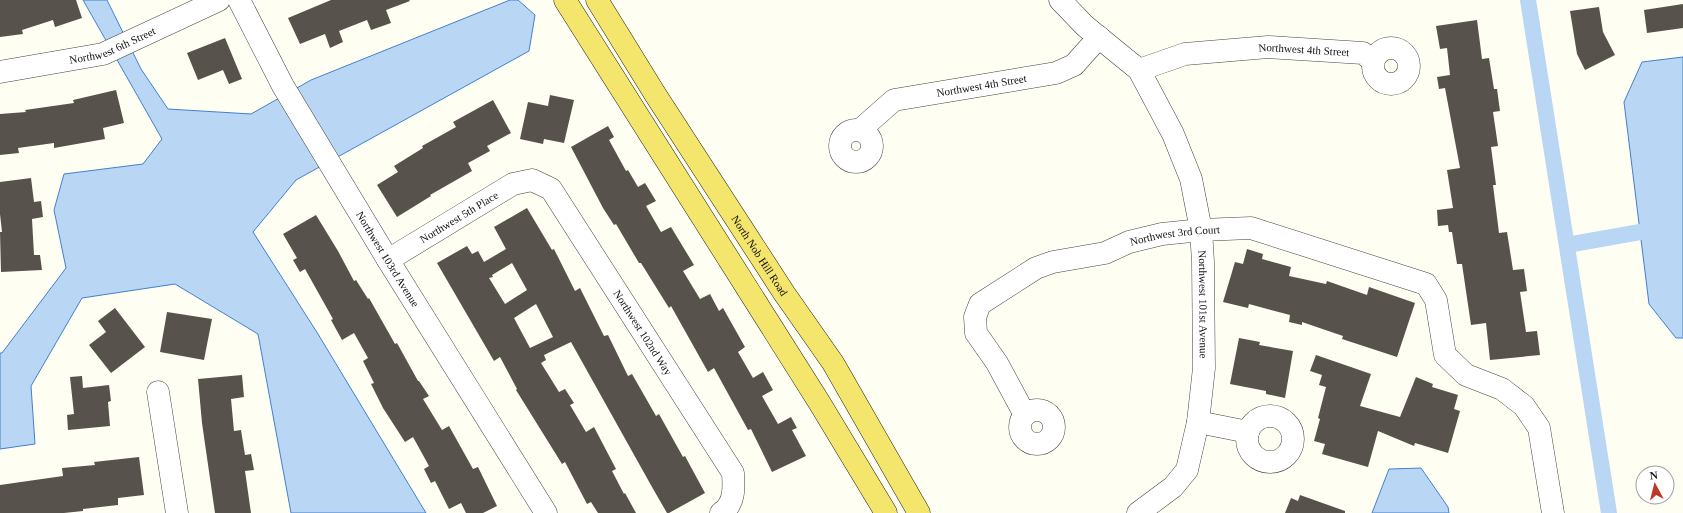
<svg xmlns="http://www.w3.org/2000/svg" width="1683" height="513" viewBox="0 0 1683 513" font-family="'Times New Roman',serif">
<style>
.water{fill:#b9d6f5;stroke:#4281ca}
.lines{fill:none;stroke-linecap:round;stroke-linejoin:round}
.canal{stroke:#b9d6f5;stroke-width:16}
.building{fill:#58524c;fill-rule:evenodd}
.minor-casing{stroke:#434343;stroke-width:23}
.major-casing{stroke:#212121;stroke-width:23}
.minor{stroke:#fff;stroke-width:22}
.major{stroke:#f4e66d;stroke-width:22}
.labels{text-anchor:middle;dominant-baseline:central;stroke-width:4;stroke-linejoin:round;paint-order:stroke}
.street-label{font-size:11px;fill:#101010;stroke:#fff}
</style>
<rect width="100%" height="100%" fill="#fffef3"/>
<path class="water" d="M83 0H107L141 69 168 109 251 114 311 80 510 0H518L535 15 529 51 296 180 253 232 318 334 426 513H291L258 334 175 284 82 298 31 386 35 444 0 449V353H2L66 268 54 210 64 174 143 164 162 139Z
M1683 57V338H1676L1649 304 1624 102 1642 62Z
M1421 468 1448 507 1449 513H1372L1389 469Z"/>
<g class="lines">
<path class="canal" d="M1528 0 1609 513
M1567 245 1640 232"/>
</g>
<path class="building" d="M0 0H76L82 18 55 27 53 20 22 30 23 34 0 37Z
M331 0H409L410 1 386 10 391 23 371 30 367 20 339 31 343 42 330 48 325 34 300 44 288 18Z
M1683 4V28L1647 33 1644 10Z
M1599 7 1603 32 1615 55 1585 70 1577 54 1570 11Z
M1477 20 1482 59 1489 58 1494 89H1497L1500 111 1493 112 1498 146 1491 147 1496 185H1493L1499 233 1507 232 1513 270 1524 269 1527 291 1520 292 1526 332 1537 331 1540 355 1490 360 1486 323 1471 325 1462 264H1457L1452 232H1449L1448 225 1438 226 1437 210 1453 208 1447 170 1460 168 1445 88 1439 89 1437 77 1450 75 1447 48 1440 49 1436 26Z
M225 38 242 79 229 84 223 70 198 80 187 53Z
M116 90 124 123 103 128 105 139 54 148V143L18 148 19 153 0 155V114L26 112 25 110 74 103 73 100Z
M550 95 574 100 564 143 544 139 543 144 520 139 528 102 548 106Z
M493 100 511 133 487 146 490 151 468 163 472 171 430 195 431 196 397 217 377 185 398 172 394 166 423 148 422 146 456 127 453 122Z
M608 126 614 137 609 140 626 171 628 170 638 187 645 183 656 201 646 206 661 232 671 227 694 265 683 271 700 299 710 294 719 311 723 308 745 347 738 352 753 378 763 372 773 390 762 396 778 424 791 417 797 428 792 430 806 456 772 472 751 429 748 430 714 368 708 372 671 306 669 308 641 263H639L616 224 614 225 603 208 571 147Z
M31 178 34 202 41 201 43 217 32 219 34 255H40L42 270 1 272 0 232H2L0 214V182Z
M527 208 552 250 554 249 575 291 580 288 604 336 608 335 628 376 632 374 656 416 659 414 683 457 685 456 705 493 669 513H667L652 487 571 342 544 355 546 360 541 363 559 392 565 389 574 403 570 405 586 432 594 427 616 469 612 471 624 494 625 493 636 513H598L591 502 587 504 565 462 562 464 516 390 517 389 500 357 494 361 437 263 467 246 472 254 478 251 484 262 506 249 494 227ZM512 263 527 290 505 304 489 278 493 277 492 275ZM536 304 553 337 530 348 514 318Z
M316 215 338 251 354 281 356 280 368 299 369 298 395 344 397 343 418 381H419L429 396 423 399 442 430 449 426 473 469 478 467 497 506 483 513H466L461 503 449 509 435 481 431 483 424 469 429 466 413 437 405 442 383 408 371 384 374 383 363 361 368 358 354 333 342 340 331 320 333 319 305 269 300 272 293 260 297 258 283 234Z
M1247 249 1263 254 1262 259 1291 267 1289 276 1326 284 1327 281 1367 295 1369 287 1415 303 1397 357 1342 339 1343 336 1302 322V325L1289 322 1290 315 1249 304 1248 308 1223 302 1235 262 1243 264Z
M115 308 145 347 111 373 89 345 106 332 98 321Z
M167 312 212 319 204 360 160 352Z
M1239 338 1260 342 1259 345 1293 351 1285 398 1266 394V391L1230 384Z
M1316 355 1371 374 1360 406 1400 417 1416 377 1433 384 1432 387 1458 395 1454 409 1460 411 1448 453 1415 443 1414 446 1378 431 1368 467 1322 454 1325 444 1314 441 1320 419 1318 418 1326 387 1319 385 1322 375 1310 371Z
M242 375 244 397 231 399 234 431 241 430 245 455 251 454 254 470 245 471 251 513H215L202 423 198 379Z
M82 376 83 388 109 385 111 401 108 402 110 426 68 430 67 415 74 414 70 377Z
M139 457 144 495 118 498V505L83 509V511L64 513H0V485L63 476 62 468 95 465 94 462Z
M1300 495 1345 511V513H1285L1291 498 1298 501Z"/>
<g class="lines">
<defs>
<g id="minor">
<path id="s1" d="M239 0 283 86 388 260 546 513"/>
<path id="s2" d="M1060 0 1085 26 1139 70 1173 134 1191 179 1201 230 1203 262 1204 368 1198 422 1187 470 1173 487 1138 513"/>
<circle cx="1391" cy="66" r="18"/>
<path id="s3" d="M1139 70 1185 54 1268 47 1363 53 1373 61"/>
<path id="s4" d="M0 72 103 54 219 0"/>
<circle cx="856" cy="146" r="16"/>
<path id="s5" d="M860 130 894 100 1056 73 1074 65 1099 37"/>
<path id="s6" d="M388 260 513 184 532 180 551 189 733 473C734 488 735 504 721 513"/>
<path d="M158 392 177 513"/>
<circle cx="1037" cy="427" r="17"/>
<path id="s7" d="M1025 415 997 363 976 333 975 317 980 304 1036 268 1053 262 1105 253 1129 242 1162 234 1201 230 1251 228 1426 284 1436 300 1445 355 1466 375 1502 389 1524 406 1539 428 1553 513"/>
<circle cx="1270" cy="439" r="23"/>
<path d="M1198 422 1248 432"/>
</g>
<g id="major">
<path d="M565 0 819 402 886 513"/>
<path id="s8" d="M597 0 655 94 784 293 833 363 919 513"/>
</g>
</defs>
<use href="#minor" class="minor-casing"/>
<use href="#major" class="major-casing"/>
<use href="#minor" class="minor"/>
<use href="#major" class="major"/>
</g>
<g class="labels">
<g class="street-label">
<text stroke="none"><textPath href="#s4" startOffset="116">Northwest 6th Street</textPath></text>
<text stroke="none"><textPath href="#s3" startOffset="168">Northwest 4th Street</textPath></text>
<text stroke="none"><textPath href="#s5" startOffset="134">Northwest 4th Street</textPath></text>
<text stroke="none"><textPath href="#s6" startOffset="83">Northwest 5th Place</textPath></text>
<text stroke="none"><textPath href="#s7" startOffset="336">Northwest 3rd Court</textPath></text>
<text stroke="none"><textPath href="#s8" startOffset="303">North Nob Hill Road</textPath></text>
<text stroke="none"><textPath href="#s1" startOffset="299">Northwest 103rd Avenue</textPath></text>
<text stroke="none"><textPath href="#s2" startOffset="353">Northwest 101st Avenue</textPath></text>
<text stroke="none"><textPath href="#s6" startOffset="357">Northwest 102nd Way</textPath></text>
</g>
</g>
<g transform="translate(1655 485) rotate(353)"><circle r="19" fill="#ffffff" stroke="#9f9f9f"/>
<path d="M0-3L7 15L0 10L-7 15Z" fill="#bc382b"/>
<text y="-6" font-size="11" font-weight="bold" text-anchor="middle" fill="#101010">N</text>
</g>
</svg>
